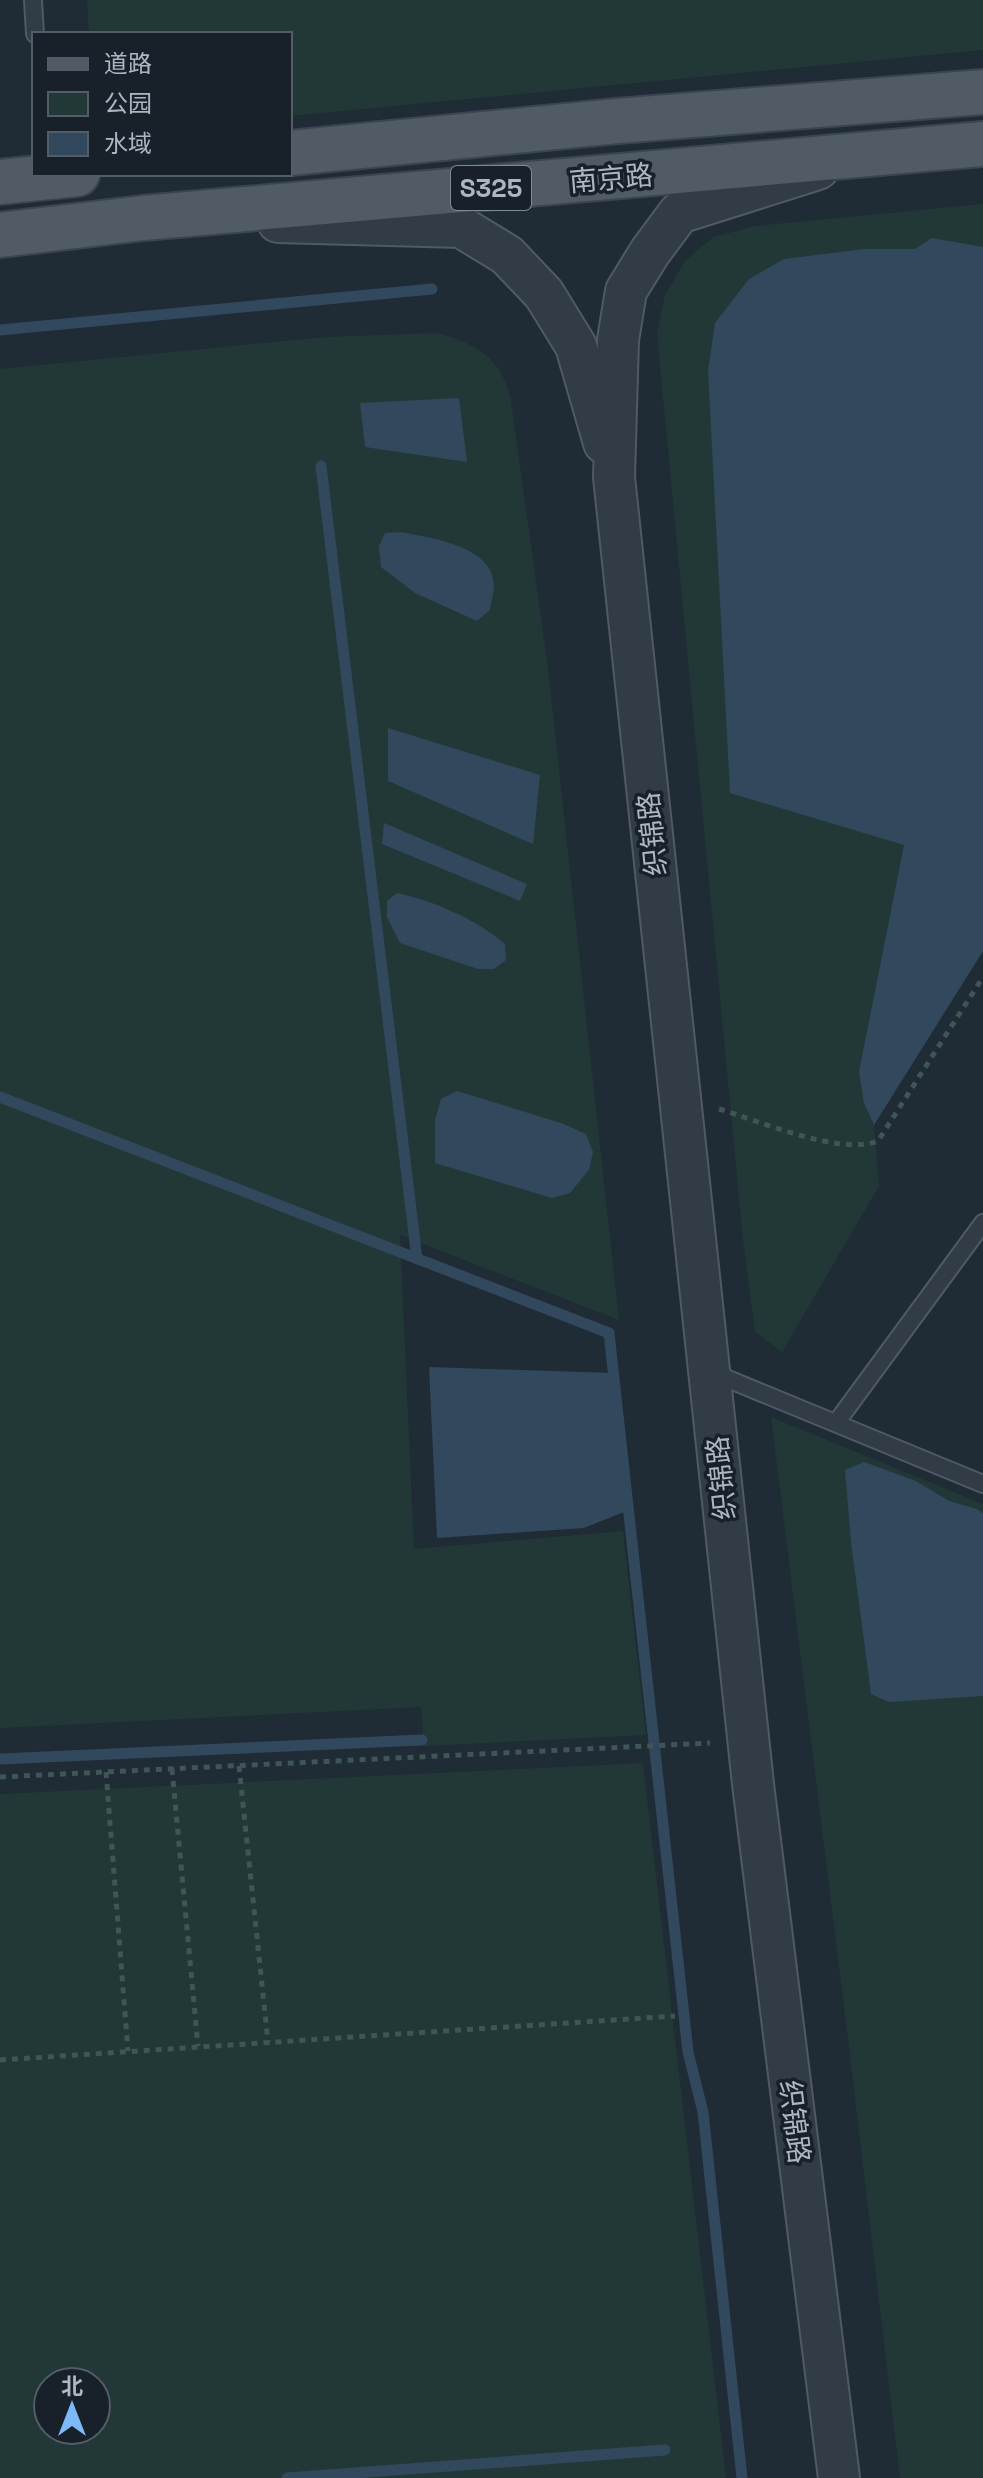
<svg xmlns="http://www.w3.org/2000/svg" width="983" height="2478" viewBox="0 0 983 2478" font-family="'Space Grotesk','Noto Sans SC',sans-serif">
<style>
.green{fill:#223837;fill-rule:evenodd}
.water{fill:#32485d}
.lines{fill:none;stroke-linecap:round;stroke-linejoin:round}
.stream{stroke:#32485d;stroke-width:11}
.service-casing{stroke:#505a64;stroke-width:20}
.tertiary-casing{stroke:#505a64;stroke-width:44}
.primary-casing{stroke:#3c454f;stroke-width:48}
.path{stroke:#405555;stroke-width:5;stroke-dasharray:6 6;stroke-linecap:butt}
.service{stroke:#323c46;stroke-width:16}
.tertiary{stroke:#323c46;stroke-width:40}
.primary{stroke:#505b66;stroke-width:44}
.labels{text-anchor:middle;dominant-baseline:central;stroke-width:7;stroke-linejoin:round;paint-order:stroke}
.shield{fill:#18212a;stroke:#808a95;stroke-width:2}
.shield-label{font-size:26px;font-weight:bold;fill:#acb7c3}
.street-label{font-size:28px;fill:#acb7c3;stroke:#18212a}
</style>
<rect width="100%" height="100%" fill="#1f2b35"/>
<path class="green" d="M87 0H983V50L290 116V34H89Z
M983 204V951L874 1125 879 1186 782 1352 755 1332 743 1240 657 334 665 295 685 261 713 237 755 226Z
M436 333C477 344 502 357 511 401L548 668 619 1320 400 1235 414 1549 623 1531 646 1735 424 1746 421 1707 0 1728V369L326 337Z
M771 1417 983 1504V2478H900L848 2039Z
M643 1763 726 2478H0V1794ZM48 2382H96V2430H48Z"/>
<path class="water" d="M932 238 983 247V951L874 1125 864 1103 859 1072 904 845 730 793 708 371 715 323 749 279 784 259 864 249H915Z
M459 398 467 462 365 447 360 403Z
M402 532C432 539 492 545 494 585 494 593 491 602 490 610L477 621 415 593 381 567 379 546 385 533Z
M388 728 540 775 533 844 388 781Z
M384 823 527 884 520 901 382 844Z
M397 893C434 901 476 919 505 944L506 960 494 969H478L400 943 387 917V901Z
M457 1091 561 1123 586 1134 593 1152 589 1170 570 1193 552 1198 435 1163V1120L441 1099Z
M429 1367 614 1373 629 1510 584 1528 437 1538Z
M864 1462 916 1481 949 1501 977 1509 983 1513V1696L889 1702 871 1694 851 1542 845 1470Z"/>
<g class="lines">
<path class="stream" d="M0 330 432 289
M321 466 417 1259
M0 1097 609 1333 688 2052 703 2112 742 2478
M0 1759 422 1740
M287 2478 665 2450"/>
<defs>
<path id="service" d="M33 0 35 34
M711 1372 983 1484
M836 1423 983 1223"/>
<path id="tertiary" d="M818 169 679 213 650 252 626 291 618 340 614 477 753 1784 839 2478
M278 222 461 227 507 255 544 294 576 346 604 443"/>
<path id="primary" d="M290 153 617 121 983 92
M0 182 77 174
M0 235 143 218 983 144"/>
</defs>
<use href="#service" class="service-casing"/>
<use href="#tertiary" class="tertiary-casing"/>
<use href="#primary" class="primary-casing"/>
<path class="path" d="M719 1109C760 1121 839 1156 878 1141L983 977
M239 1766 268 2042
M172 1769 198 2046
M106 1772 128 2051
M0 1777 710 1743
M0 2060 675 2016"/>
<use href="#service" class="service"/>
<use href="#tertiary" class="tertiary"/>
<use href="#primary" class="primary"/>
</g>
<g class="labels">
<rect class="shield" x="451" y="166" width="80" height="44" rx="6"/>
<g class="shield-label">
<text x="491" y="188">S325</text>
</g>
<g class="street-label">
<text transform="translate(611 178) rotate(-5)">南京路</text>
<text transform="translate(652 834) rotate(-96)">织锦路</text>
<text transform="translate(721 1478) rotate(-96)">织锦路</text>
<text transform="translate(795 2122) rotate(83)">织锦路</text>
</g>
</g>
<rect x="32" y="32" width="260" height="144" fill="#18212a" stroke="#535d67" stroke-width="2"/>
<rect x="48" y="58" width="40" height="12" fill="#505b66" stroke="#535d67" stroke-width="2"/>
<text x="104" y="72" font-size="24" fill="#acb7c3">道路</text>
<rect x="48" y="92" width="40" height="24" fill="#223837" stroke="#535d67" stroke-width="2"/>
<text x="104" y="112" font-size="24" fill="#acb7c3">公园</text>
<rect x="48" y="132" width="40" height="24" fill="#32485d" stroke="#535d67" stroke-width="2"/>
<text x="104" y="152" font-size="24" fill="#acb7c3">水域</text>
<g transform="translate(72 2406)"><circle r="38" fill="#18212a" stroke="#535d67" stroke-width="2"/>
<path d="M0-6L14 30L0 20L-14 30Z" fill="#7db9f7"/>
<text y="-12" font-size="22" font-weight="bold" text-anchor="middle" fill="#acb7c3">北</text>
</g>
</svg>
